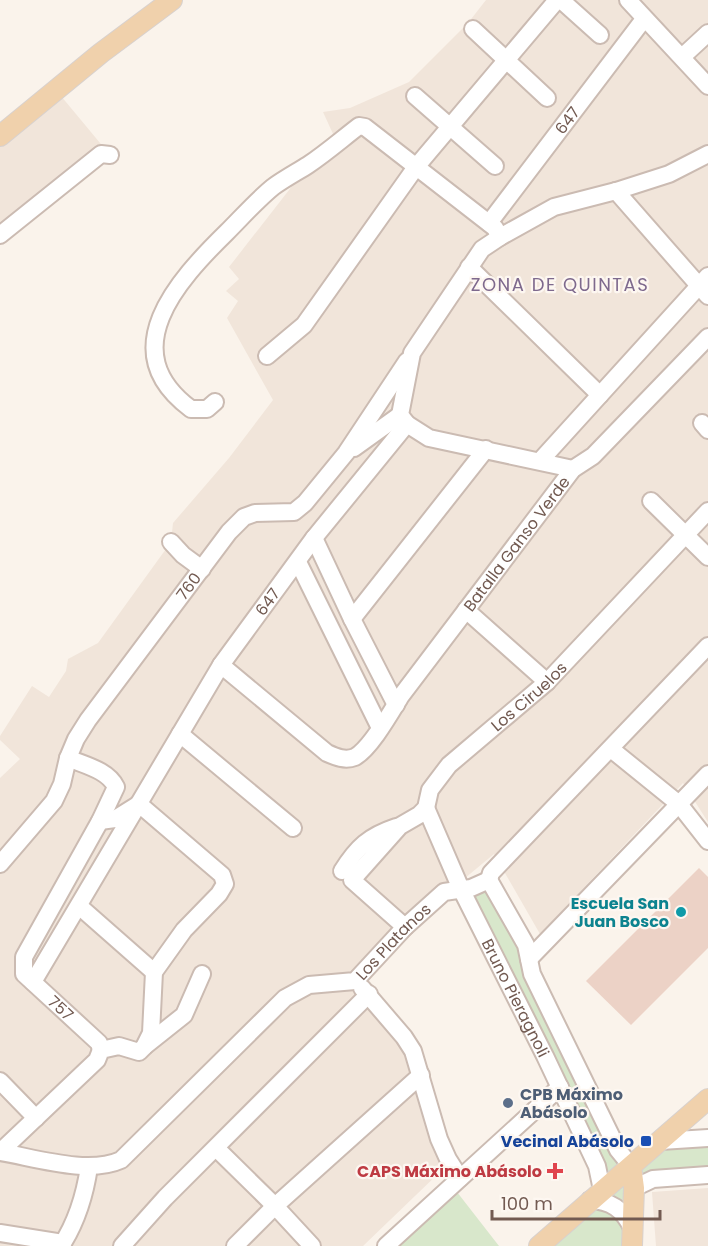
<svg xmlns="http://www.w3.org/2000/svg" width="708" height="1246" viewBox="0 0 708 1246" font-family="Poppins,sans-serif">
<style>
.residential{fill:#f1e5da}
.green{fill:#d8e7cb}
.building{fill:#ecd2c6}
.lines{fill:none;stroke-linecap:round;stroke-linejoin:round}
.minor-casing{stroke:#cbbbb2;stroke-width:20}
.major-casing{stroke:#d8d1ce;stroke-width:22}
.minor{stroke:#fff;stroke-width:16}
.major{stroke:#f0d1ac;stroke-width:20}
.culture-dot{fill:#0f9aa8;stroke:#fdf7f1;stroke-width:2}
.service-dot{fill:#5c6f8a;stroke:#fdf7f1;stroke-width:2}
.transit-dot{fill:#1a4fb4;stroke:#fdf7f1;stroke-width:2}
.health-dot{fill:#e0444e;stroke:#fdf7f1;stroke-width:2}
.labels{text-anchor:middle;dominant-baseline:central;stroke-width:4.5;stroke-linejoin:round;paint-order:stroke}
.street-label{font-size:16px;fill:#725a51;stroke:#fdf7f1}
.culture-label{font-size:16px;font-weight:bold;fill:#0d838f;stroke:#fdf7f1;text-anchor:end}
.service-label{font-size:16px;font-weight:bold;fill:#4e5e75;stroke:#fdf7f1;text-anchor:start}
.transit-label{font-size:16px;font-weight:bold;fill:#164399;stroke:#fdf7f1;text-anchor:end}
.health-label{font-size:16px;font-weight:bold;fill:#be3a42;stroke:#fdf7f1;text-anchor:end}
.neighbourhood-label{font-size:18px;letter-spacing:1.5px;fill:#7e698d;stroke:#fdf7f1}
</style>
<rect width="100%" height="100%" fill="#faf3eb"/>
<path class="residential" d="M486 0H708V822L683 783 540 934 494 854 353 971 410 1062 442 1170 363 1246H0V778L20 759 0 740V736L32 686 49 697 66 671 68 659 98 643 171 542 173 523 229 458 273 400 227 318 238 301 226 291 239 279 229 267 296 181 339 147 323 112 350 108 409 82 468 23Z
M56 90 110 155 0 235V136Z
M708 1188V1246H656L652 1192Z"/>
<path class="green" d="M489 880 630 1165 661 1141 708 1138V1175L634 1188 632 1246H539L601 1190 461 889Z
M457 1192 499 1246H394L451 1195Z"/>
<path class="building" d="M699 868 708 877V948L631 1025 586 981Z"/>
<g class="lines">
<defs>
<g id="minor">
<path d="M561 0 600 35"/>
<path d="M628 0 708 86"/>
<path d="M473 29 547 98"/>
<path d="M682 57 708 33"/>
<path d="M415 96 495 166"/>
<path d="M616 191 708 296"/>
<path id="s1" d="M489 223 644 19"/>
<path d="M0 235 101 154 110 155"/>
<path d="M469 267 600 395"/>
<path d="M267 356 304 325 416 167 557 0"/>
<path d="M215 402 207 409H191C113 351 177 281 227 232 242 217 257 200 273 187 284 179 297 172 308 165 326 153 342 139 359 126L365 127 495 228 500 237"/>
<path d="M702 423 708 430"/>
<path d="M407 424 429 438 573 469"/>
<path d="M354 448 400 415"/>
<path d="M540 461 708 276"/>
<path d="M651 501 708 557"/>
<path d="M314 538 352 619 396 705"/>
<path d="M171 542 183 555 202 569"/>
<path d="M298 562 380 728"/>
<path d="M466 610 547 682"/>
<path d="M352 619 486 449"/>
<path id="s2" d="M221 665 327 753C336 757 345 761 355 757 371 748 391 712 401 696L573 469 593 456 708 337"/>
<path d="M180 734 293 828"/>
<path d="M611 749 679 804 708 841"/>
<path id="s3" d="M68 758C84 765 108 770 116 787L100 821 24 957V974L99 1043 101 1050"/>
<path id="s4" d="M426 808 461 889 545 1056 597 1166 602 1190"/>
<path id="s5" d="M0 864 54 801 62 784 68 758 76 739 88 720 229 532 244 517 255 513 294 512 305 503 346 453 407 361"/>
<path d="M342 871C357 847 369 836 396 827"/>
<path d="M489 880 491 873 708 646"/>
<path d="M489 880 526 945 532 974 618 1150 631 1166"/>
<path d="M79 906 154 972"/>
<path id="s6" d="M405 927 352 880 400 826 419 815 426 808 430 790 449 765 547 682 708 511"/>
<path d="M529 959 708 774"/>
<path id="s7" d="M33 982 221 665 314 538 407 424 400 415 412 353 482 249 500 237 554 207 616 191 669 174 708 154"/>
<path d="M362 988 404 1037 413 1051 439 1139 448 1159 460 1178"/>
<path d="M145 1046 184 1015 202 974"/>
<path d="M0 1081 36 1118"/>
<path d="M661 1141 708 1138"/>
<path d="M216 1148 275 1206 312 1246"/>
<path id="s8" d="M0 1152C36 1158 88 1175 121 1160L285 998 309 985 355 981 405 927 444 892 471 888 489 880"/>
<path d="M0 1152 97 1060 101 1050 119 1046 139 1052 144 1047 151 1033 154 972 184 930 219 894 225 884 222 875 139 804 115 819 100 821"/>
<path d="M634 1188 653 1179 708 1175"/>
<path d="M590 1200C611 1201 623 1209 632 1228"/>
<path d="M0 1233 63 1243"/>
<path d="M61 1246C76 1223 85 1194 89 1167"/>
<path d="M122 1246 165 1198 369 994"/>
<path d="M235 1246 275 1206 421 1075"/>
<path d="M386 1246 560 1087"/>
</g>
<path id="major" d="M0 136 101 53 172 0
M631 1166 634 1188 632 1246
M539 1246 708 1099"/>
</defs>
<use href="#minor" class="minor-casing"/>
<use href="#major" class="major-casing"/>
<use href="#minor" class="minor"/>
<use href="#major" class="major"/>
</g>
<circle class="culture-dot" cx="681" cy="912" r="6"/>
<circle class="service-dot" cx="508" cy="1103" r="6"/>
<rect class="transit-dot" x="640" y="1135" width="12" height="12" rx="3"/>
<path class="health-dot" d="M552 1162h6v6h6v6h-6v6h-6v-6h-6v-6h6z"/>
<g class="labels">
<g class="street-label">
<text stroke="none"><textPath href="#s1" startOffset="129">647</textPath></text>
<text stroke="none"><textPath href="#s2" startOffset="435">Batalla Ganso Verde</textPath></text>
<text stroke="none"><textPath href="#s5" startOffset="339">760</textPath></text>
<text stroke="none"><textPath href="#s7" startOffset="447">647</textPath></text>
<text stroke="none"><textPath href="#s6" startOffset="330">Los Ciruelos</textPath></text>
<text stroke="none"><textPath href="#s8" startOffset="482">Los Platanos</textPath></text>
<text stroke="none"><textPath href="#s4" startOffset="210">Bruno Pieragnoli</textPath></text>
<text stroke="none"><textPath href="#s3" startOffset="318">757</textPath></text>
</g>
<g class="culture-label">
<text x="669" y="903">Escuela San<tspan x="669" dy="18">Juan Bosco</tspan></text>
</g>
<g class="service-label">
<text x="520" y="1094">CPB Máximo<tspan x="520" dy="18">Abásolo</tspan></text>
</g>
<g class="transit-label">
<text x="634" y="1141">Vecinal Abásolo</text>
</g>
<g class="health-label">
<text x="542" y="1171">CAPS Máximo Abásolo</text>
</g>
<g class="neighbourhood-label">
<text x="560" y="284">ZONA DE QUINTAS</text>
</g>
</g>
<path d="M492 1210v9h168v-9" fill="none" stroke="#725a51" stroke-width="3"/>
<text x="501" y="1210" font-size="18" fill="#725a51" stroke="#fdf7f1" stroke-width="4.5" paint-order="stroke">100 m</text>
</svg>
